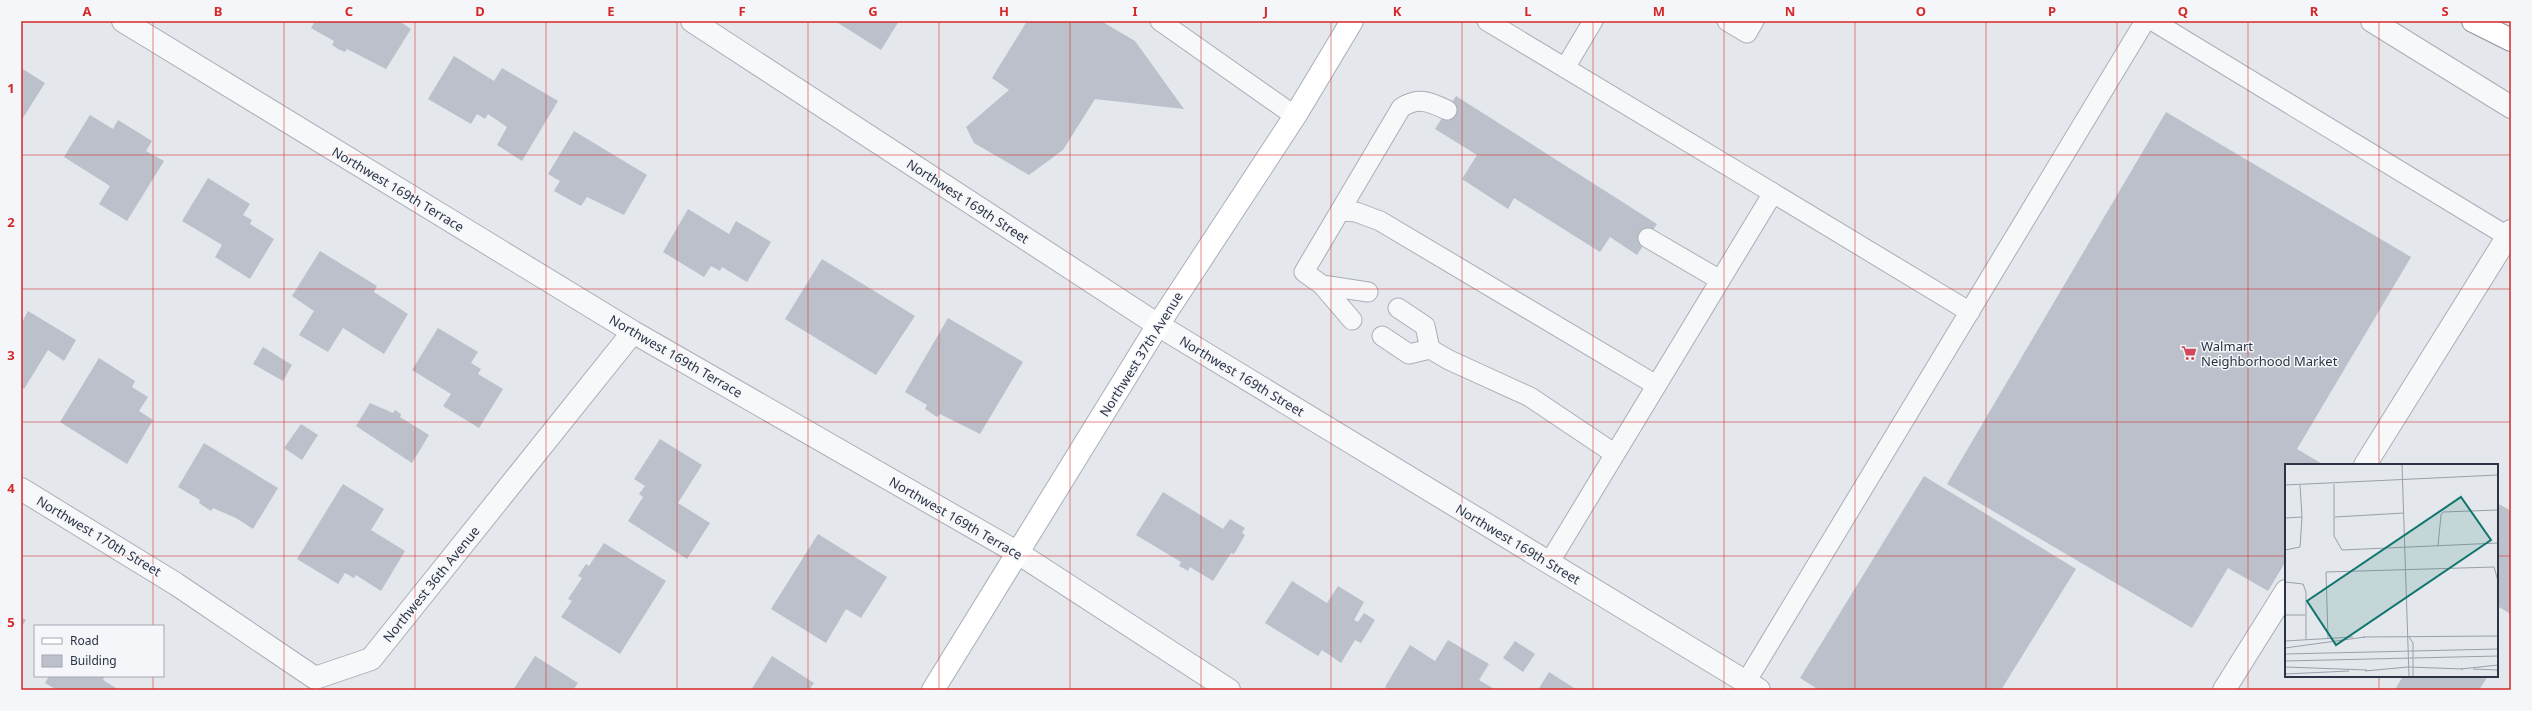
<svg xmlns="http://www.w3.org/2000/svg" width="2532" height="711" viewBox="0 0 2532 711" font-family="'Noto Sans',sans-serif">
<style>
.building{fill:#bbc0ca}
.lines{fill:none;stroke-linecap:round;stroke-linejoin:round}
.service-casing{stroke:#a9aeb7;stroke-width:21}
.minor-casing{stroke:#a9aeb7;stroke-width:24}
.tertiary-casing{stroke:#a9aeb7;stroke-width:24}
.secondary-casing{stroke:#a9aeb7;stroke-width:24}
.motorway-casing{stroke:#8b94a3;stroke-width:24}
.service{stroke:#f7f8fa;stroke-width:19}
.minor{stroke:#f7f8fa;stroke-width:22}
.tertiary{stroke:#f7f8fa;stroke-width:22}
.secondary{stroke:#fff;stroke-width:22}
.motorway{stroke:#fff;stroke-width:22}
.grid{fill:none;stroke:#d62828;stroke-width:1;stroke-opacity:0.55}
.labels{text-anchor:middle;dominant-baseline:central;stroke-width:3;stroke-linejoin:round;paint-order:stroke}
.street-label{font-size:13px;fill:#2b3445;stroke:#f4f6f9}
.poi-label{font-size:13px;fill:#2b3445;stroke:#f4f6f9;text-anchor:start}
.inset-road{fill:none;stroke:#9a9fa9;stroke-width:1}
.view{fill:#0f766e;fill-opacity:0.15;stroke:#0f766e;stroke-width:2}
.inset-edge{fill:none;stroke:#2b3445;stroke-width:2}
.neatline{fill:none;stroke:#d62828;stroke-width:1.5}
.grid-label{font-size:13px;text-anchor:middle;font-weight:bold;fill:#d62828}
</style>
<rect width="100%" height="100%" fill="#e4e7ec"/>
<path class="building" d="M315 21H399L411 29 386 69 347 49 345 52 338 49 332 45 334 41 311 28Z
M835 21H899L881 50Z
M1027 21H1101L1135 41 1184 109 1095 99 1063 150 1029 175 974 143 966 127 1009 90 992 78Z
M454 56 494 81 502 68 558 101 522 161 497 145 507 127 488 114 485 119 477 114 471 124 428 99Z
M21 68 45 83 21 121Z
M1456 96 1657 224 1637 255 1610 237 1600 252 1514 198 1508 209 1462 179 1477 155 1435 129Z
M2166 112 2411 257 2297 449 2324 465H2286V561L2268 591 2228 568 2192 628 1947 484Z
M90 115 113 129 118 120 152 141 146 151 164 161 127 221 99 204 110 186 64 157Z
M574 131 647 175 624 215 587 197 581 206 554 191 560 181 548 174Z
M208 178 250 204 243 215 252 220 250 224 274 239 250 279 215 257 222 245 182 221Z
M688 209 729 234 736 221 771 242 747 282 722 267 720 271 711 266 704 277 663 252Z
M320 251 377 286 374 292 408 314 384 354 343 328 328 352 299 335 314 311 292 296Z
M822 259 915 316 876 375 785 319Z
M28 311 76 340 64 361 48 350 24 389 21 387V324Z
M948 318 1023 362 980 434 940 414 937 417 925 409 927 405 905 392Z
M438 328 478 352 471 363 481 369 478 374 503 389 479 428 443 406 451 394 412 370Z
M263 347 292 365 283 381 253 364Z
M99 358 135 381 132 387 148 397 139 411 153 420 127 464 60 422Z
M370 403 393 413 395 410 401 414 400 417 429 435 412 463 356 426Z
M301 424 318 435 302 460 284 448Z
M660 439 702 465 678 503 710 523 687 559 628 521 643 497 639 494 645 486 634 479Z
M204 443 278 488 253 529 236 518 213 508 211 511 199 503 200 500 178 487Z
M1924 476 2076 569 2001 690H1819L1800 678Z
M343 484 384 509 371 530 405 551 381 591 356 575 354 578 345 573 338 584 297 559Z
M1163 492 1223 529 1230 519 1245 528 1242 533 1245 535 1234 554 1231 553 1213 581 1190 567 1188 571 1183 568 1179 566 1181 562 1136 535Z
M2497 503 2511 511V614L2497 606Z
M818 534 887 577 861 618 846 609 826 643 771 609Z
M604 543 666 581 620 654 561 617 572 601 568 599 582 578 578 576 586 564 589 566Z
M1292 581 1327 603 1338 586 1364 602 1354 620 1358 622 1364 613 1375 620 1361 643 1355 640 1341 663 1322 650 1318 656 1265 623Z
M21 617 26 620 21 628Z
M1448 640 1489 664 1479 680 1496 690H1390L1385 687 1410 645 1435 661Z
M1515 641 1535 654 1523 672 1503 658Z
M535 656 578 683 573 690H513Z
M772 656 814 683 809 690H751Z
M1549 672 1577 690H1538Z
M49 676H105L103 680 119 690H57L45 683Z
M2403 676H2488L2479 690H2395Z"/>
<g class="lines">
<defs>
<path id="service" d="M1160 21 1295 116
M1487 21 1773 193 1549 563
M1727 21 1747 33 1754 21
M2153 21 2507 236
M1565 68 1593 21
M1773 193 1970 312
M1340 211 1401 108C1418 96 1430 102 1447 110
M1648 238 1720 280
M1322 285 1368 292
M1398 308 1425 326 1430 349
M1352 320 1322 285 1304 272 1340 211 1356 212 1380 221 1656 385
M1382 336 1409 354 1430 349 1449 360 1530 397 1615 454
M1746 682 2145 21"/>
<path id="minor" d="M123 21 633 332 1018 553 1229 690
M692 21 1158 325 1759 690
M2365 465 2511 231
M21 489 176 584 315 678 371 659 633 332
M2224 690 2286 591"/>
<path id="tertiary" d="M2372 21 2511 107"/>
<path id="secondary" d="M933 690 1158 325 1295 116 1352 21"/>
<path id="motorway" d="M2473 21 2511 40"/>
</defs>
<use href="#service" class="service-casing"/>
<use href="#minor" class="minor-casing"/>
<use href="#tertiary" class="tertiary-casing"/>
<use href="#secondary" class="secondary-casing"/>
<use href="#motorway" class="motorway-casing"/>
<use href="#service" class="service"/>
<use href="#minor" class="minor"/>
<use href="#tertiary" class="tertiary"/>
<use href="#secondary" class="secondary"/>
<use href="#motorway" class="motorway"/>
</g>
<path class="grid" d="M153 21V626M284 21V690M415 21V690M546 21V690M677 21V690M808 21V690M939 21V690M1070 21V690M1201 21V690M1331 21V690M1462 21V690M1593 21V690M1724 21V690M1855 21V690M1986 21V690M2117 21V690M2248 21V690M2379 21V465M21 155H2511M21 289H2511M21 422H2511M21 556H2286M2497 556H2511M153 676V690M2379 676V690"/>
<defs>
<symbol id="supermarket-bare" viewBox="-9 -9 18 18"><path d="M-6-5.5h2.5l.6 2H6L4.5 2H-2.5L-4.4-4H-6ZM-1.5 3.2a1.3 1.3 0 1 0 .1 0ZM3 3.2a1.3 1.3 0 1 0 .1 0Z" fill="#d1495b" stroke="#f4f6f9" stroke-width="2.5" paint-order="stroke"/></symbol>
</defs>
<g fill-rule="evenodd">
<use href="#supermarket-bare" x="2178" y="342" width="22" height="22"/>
</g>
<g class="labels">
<g class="street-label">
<text transform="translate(398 189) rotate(31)">Northwest 169th Terrace</text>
<text transform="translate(968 201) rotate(33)">Northwest 169th Street</text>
<text transform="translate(1141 354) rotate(-58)">Northwest 37th Avenue</text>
<text transform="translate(676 356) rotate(30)">Northwest 169th Terrace</text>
<text transform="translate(1242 376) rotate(31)">Northwest 169th Street</text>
<text transform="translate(956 518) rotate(30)">Northwest 169th Terrace</text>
<text transform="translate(99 536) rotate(31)">Northwest 170th Street</text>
<text transform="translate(1518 544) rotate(31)">Northwest 169th Street</text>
<text transform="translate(431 584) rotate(-51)">Northwest 36th Avenue</text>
</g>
<g class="poi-label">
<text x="2201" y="346">Walmart<tspan x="2201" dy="15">Neighborhood Market</tspan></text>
</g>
</g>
<g transform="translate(2285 464)">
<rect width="213" height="213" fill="#e4e7ec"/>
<path class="inset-road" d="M117 1 124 212M49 20V72L57 86 213 79M0 21 213 11M50 53 119 49M0 54 17 53M153 82 156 51 158 48 213 46M0 86 15 83 17 53 15 21M0 118 18 120 21 128V176M0 151H20M78 173 213 172M124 173 128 179V212M43 174 41 108 209 103 213 117M0 177 68 173M0 184 80 173M0 190 213 185M0 197 213 192M0 203 82 206M176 205 213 201M188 205 213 206M80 207 123 203 178 205M0 210 64 207"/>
<path class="view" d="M176 33 206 76 51 181 22 137Z"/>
<rect width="213" height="213" class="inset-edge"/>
</g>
<rect width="2532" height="711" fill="none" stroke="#f4f6f9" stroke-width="44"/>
<rect x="34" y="625" width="130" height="52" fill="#f4f6f9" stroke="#a4a8b1"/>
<rect x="42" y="638" width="20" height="6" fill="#ffffff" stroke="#a4a8b1"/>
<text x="70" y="645" font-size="12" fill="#2b3445">Road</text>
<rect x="42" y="655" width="20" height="12" fill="#bbc0ca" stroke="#a4a8b1"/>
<text x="70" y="665" font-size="12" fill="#2b3445">Building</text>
<rect x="22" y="22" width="2488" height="667" class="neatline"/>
<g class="grid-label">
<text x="87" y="16">A</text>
<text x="218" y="16">B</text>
<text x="349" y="16">C</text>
<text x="480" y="16">D</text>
<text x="611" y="16">E</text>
<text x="742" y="16">F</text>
<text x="873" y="16">G</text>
<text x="1004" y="16">H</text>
<text x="1135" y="16">I</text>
<text x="1266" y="16">J</text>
<text x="1397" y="16">K</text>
<text x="1528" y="16">L</text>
<text x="1659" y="16">M</text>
<text x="1790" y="16">N</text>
<text x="1921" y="16">O</text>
<text x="2052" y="16">P</text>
<text x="2183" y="16">Q</text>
<text x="2314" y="16">R</text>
<text x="2445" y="16">S</text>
<text x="11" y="93">1</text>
<text x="11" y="227">2</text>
<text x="11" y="360">3</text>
<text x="11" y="493">4</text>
<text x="11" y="627">5</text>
</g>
</svg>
